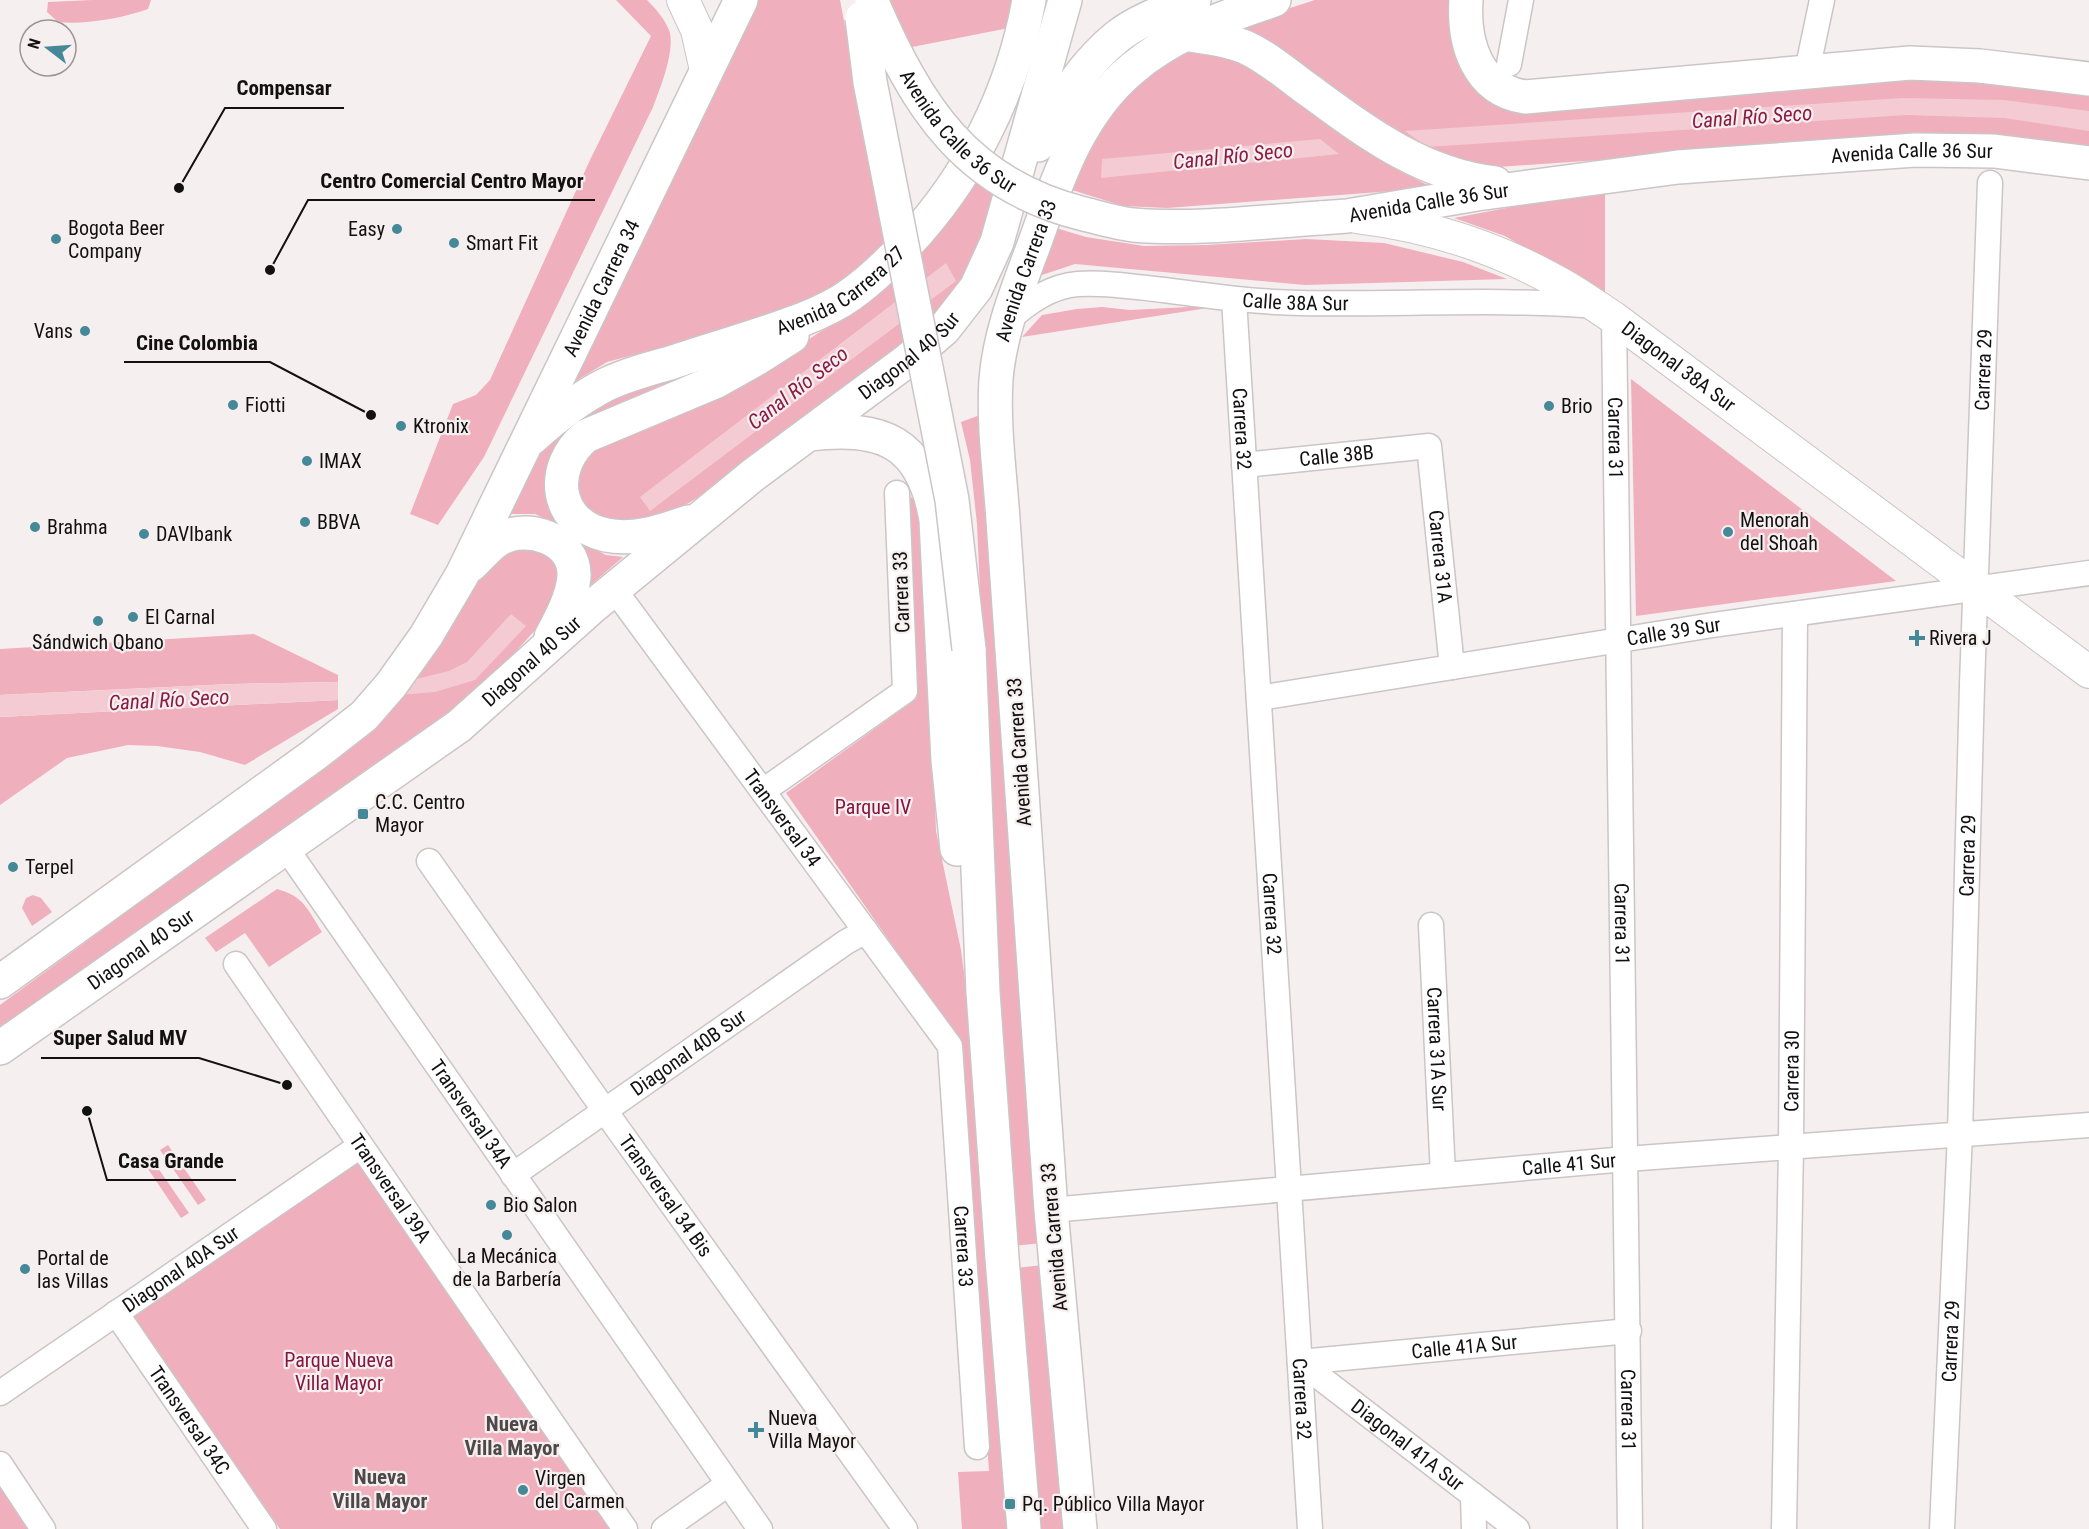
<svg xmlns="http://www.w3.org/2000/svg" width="2089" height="1529" viewBox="0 0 2089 1529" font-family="'Roboto Condensed',sans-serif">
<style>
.green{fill:#f0afbd}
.water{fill:#f4cbd3}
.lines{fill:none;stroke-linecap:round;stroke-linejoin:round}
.minor-casing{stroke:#ccc5c6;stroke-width:27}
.tertiary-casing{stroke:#ccc5c6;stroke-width:34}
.secondary-casing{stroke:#ccc5c6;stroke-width:36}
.minor{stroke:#fff;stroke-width:24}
.tertiary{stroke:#fff;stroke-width:32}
.secondary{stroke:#fff;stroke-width:33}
.secondary-bridge-casing{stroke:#ccc5c6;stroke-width:36;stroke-linecap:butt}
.secondary-bridge{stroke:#fff;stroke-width:33}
.poi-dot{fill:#458898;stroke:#f6eff0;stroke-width:2}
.labels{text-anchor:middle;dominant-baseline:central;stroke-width:4.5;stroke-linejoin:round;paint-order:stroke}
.street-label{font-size:20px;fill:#121010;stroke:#f6eff0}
.poi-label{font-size:20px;fill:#121010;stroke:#f6eff0;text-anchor:start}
.park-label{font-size:20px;fill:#85143f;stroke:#f6eff0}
.water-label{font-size:21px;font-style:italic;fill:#8b1b43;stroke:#f6eff0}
.neighbourhood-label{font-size:21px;font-weight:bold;fill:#4d4849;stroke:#f6eff0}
.leader{fill:none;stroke:#121010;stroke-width:2}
.callout-dot{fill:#121010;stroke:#f6eff0;stroke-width:2}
.callout-label{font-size:21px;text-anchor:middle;font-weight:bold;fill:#121010;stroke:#f6eff0;stroke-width:4.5;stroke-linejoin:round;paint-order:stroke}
</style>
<rect width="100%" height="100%" fill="#f6eff0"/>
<path class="green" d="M92 0H151L148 9C123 18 85 25 58 22L47 12 48 2Z
M616 0H647C656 9 664 18 669 30 676 49 660 89 653 107L484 457 438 525 410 514 453 404 476 395 490 380 590 160 651 36Z
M754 0H840L887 249 833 292 709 335 607 362 561 390Z
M890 0H1014L1009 28 907 48Z
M1315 0H1455L1475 84 1905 78 1985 80 2089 93V154L1729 151 1498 167 1454 162 1420 149 1268 43 1238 25Z
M1207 47 1254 63 1387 164 1433 188 1167 208 1123 206 1072 190 1083 148 1112 104 1151 73 1181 53Z
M973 177 998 193C985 229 973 271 949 301 940 311 928 319 918 328 878 365 832 396 788 428 745 460 693 512 640 524 611 531 595 516 573 503L576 463 595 441 771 364 826 328 879 285Z
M1605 189V299L1551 263 1505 236 1454 218Z
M1056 228 1086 237 1144 246 1206 245 1306 239 1384 243 1463 262 1507 279 1305 285 1075 264 1039 276Z
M1227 305 1022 337 1042 315 1077 309 1102 307 1130 310Z
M725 364 567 433 586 545 606 555 623 557 586 589 554 523 535 514H509L545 439 611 391Z
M1631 379 1896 581 1636 616Z
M980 415V448L1042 1243 1013 1246 991 841 977 524 970 460 961 422Z
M906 493 924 508 936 831 961 950 976 1062 1012 1529H962L958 1472 989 1471 958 1039 786 793 916 699Z
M541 546 565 570 544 620 511 657 456 711 0 1029V1005L342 754 371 728 489 560 499 549Z
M254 634 338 675V682L232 684 0 695V649Z
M338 700V709L245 765 200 752 157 746 128 745 67 758 0 805V717Z
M277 889C304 896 308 910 322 932L269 967 245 933 216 952 205 938Z
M33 895 41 898 52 912 32 926 22 908 26 898Z
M168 1145 206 1200 198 1205 160 1150Z
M149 1155 189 1213 181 1218 142 1160Z
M357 1156 618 1529H280L132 1316Z
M1043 1265 1069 1529H1035L1015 1268Z
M0 1486 28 1529H0Z"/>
<path class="water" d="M1902 98 2004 100 2089 111V131L2004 118 1906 115 1427 147 1405 131Z
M1320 139 1339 154 1101 178 1102 159Z
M946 263 956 281 650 511 640 497Z
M511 614 526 626 475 680 435 692 400 695 412 680 449 671 467 662Z
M338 682V700L0 717V695L232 684Z"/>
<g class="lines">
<defs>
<g id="minor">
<path d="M1509 64 1521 0"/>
<path d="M1807 71 1822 0"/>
<path id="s1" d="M1234 299 1310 1529"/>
<path id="s2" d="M1614 318 1630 1529"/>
<path id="s3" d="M1007 321C1027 303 1050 286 1078 284 1106 282 1136 287 1164 290 1209 296 1254 302 1300 303 1399 305 1497 298 1596 306"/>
<path id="s4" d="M1244 465 1429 446 1452 667"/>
<path id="s5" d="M614 589 950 1046 977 1447"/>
<path id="s6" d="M1259 698 1713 625 2089 573"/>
<path d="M763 791 905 691 897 493"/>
<path id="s7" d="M286 848 760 1529"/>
<path id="s8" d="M429 861 605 1111 905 1529"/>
<path id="s9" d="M1431 925 1443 1175"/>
<path id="s10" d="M236 964 625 1529"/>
<path id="s11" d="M513 1175 846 942 866 931"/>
<path id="s12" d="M1051 1210 1626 1159 2089 1125"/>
<path id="s13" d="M116 1313 264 1529"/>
<path id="s14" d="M1300 1362 1629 1331"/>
<path id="s15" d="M1300 1362 1517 1529"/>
<path id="s16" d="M0 1393 360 1146"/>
<path d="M0 1464 43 1529"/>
<path d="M1473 1495 1474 1529"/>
<path d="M664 1529 728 1484"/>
<path id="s17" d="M1784 1529 1791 1146 1795 614"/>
<path id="s18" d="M1942 1529 1960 1134 1972 685 1990 183"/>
</g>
<g id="tertiary">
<path d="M683 0 697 30 706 70"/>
<path id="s19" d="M1357 217C1424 225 1492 246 1552 279 1574 290 1594 305 1614 318L2089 672"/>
</g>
<g id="secondary">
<path d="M1466 0C1463 43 1477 90 1525 97L1910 63 1980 66 2089 79"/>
<path d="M1183 34C1203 37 1226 39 1245 47 1269 58 1289 76 1310 91 1367 133 1423 175 1495 183"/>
<path d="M1038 145C1058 104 1083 64 1118 36 1140 19 1168 10 1194 0"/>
<path id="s20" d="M1320 218 1347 216 1477 194 1678 167 1915 150 1994 151 2089 163"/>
<path d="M809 434C883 425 923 442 936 520L948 760 957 849"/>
<path id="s21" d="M532 438C554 418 578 399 605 385 626 375 648 369 670 363 709 350 748 339 787 325 805 319 824 311 841 301 865 286 886 265 906 245 970 177 1013 92 1029 0"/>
<path d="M688 522C662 531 634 541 606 535 554 524 548 467 586 436L717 381 756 359 792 336"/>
<path d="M471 565C480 557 488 546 498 540 526 523 576 538 574 577 572 598 561 618 551 637"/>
<path d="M969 649 983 992 1002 1258 1024 1529"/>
<path id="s22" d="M0 982 314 755 364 716 391 685 426 636 462 575 741 0"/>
<path id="s23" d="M0 1048 459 726 592 607 753 475 908 360 944 329 976 288 997 242 1065 0"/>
<path id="s24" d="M1080 1529 1051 1210 1003 520C1000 474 993 426 996 379 1000 332 1018 288 1034 245 1057 181 1078 114 1132 69 1174 33 1223 18 1274 0"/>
</g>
</defs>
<use href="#minor" class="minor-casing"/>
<use href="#tertiary" class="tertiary-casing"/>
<use href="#secondary" class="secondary-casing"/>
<use href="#minor" class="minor"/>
<use href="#tertiary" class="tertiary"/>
<use href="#secondary" class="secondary"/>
<defs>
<g id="secondary-bridge">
<path id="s25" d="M872 2C917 107 966 185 1084 214 1100 218 1117 223 1133 225 1195 230 1258 222 1320 218"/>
<path d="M862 18 870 82 952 500 969 649"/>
</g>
</defs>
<use href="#secondary-bridge" class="secondary-bridge-casing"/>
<use href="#secondary-bridge" class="secondary-bridge"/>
</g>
<g class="poi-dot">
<circle cx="397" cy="229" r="6"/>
<circle cx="56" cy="239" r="6"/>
<circle cx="454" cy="243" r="6"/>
<circle cx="85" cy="331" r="6"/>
<circle cx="233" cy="405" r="6"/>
<circle cx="1549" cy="406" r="6"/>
<circle cx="401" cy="426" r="6"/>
<circle cx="307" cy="461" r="6"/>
<circle cx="305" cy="522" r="6"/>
<circle cx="35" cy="527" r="6"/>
<circle cx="1728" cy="532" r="6"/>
<circle cx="144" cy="534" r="6"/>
<circle cx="133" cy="617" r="6"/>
<circle cx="98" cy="621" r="6"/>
<path d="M1914 629h6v6h6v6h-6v6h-6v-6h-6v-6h6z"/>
<rect x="357" y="808" width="12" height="12" rx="3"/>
<circle cx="13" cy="867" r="6"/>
<circle cx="491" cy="1205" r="6"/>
<circle cx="507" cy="1235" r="6"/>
<circle cx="25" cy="1269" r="6"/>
<path d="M753 1421h6v6h6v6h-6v6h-6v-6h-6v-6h6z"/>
<circle cx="523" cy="1490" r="6"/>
<rect x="1004" y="1498" width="12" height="12" rx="3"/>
</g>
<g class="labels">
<g class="street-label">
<text stroke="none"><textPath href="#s25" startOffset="158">Avenida Calle 36 Sur</textPath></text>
<text stroke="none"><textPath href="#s20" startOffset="596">Avenida Calle 36 Sur</textPath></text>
<text stroke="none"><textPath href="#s20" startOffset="110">Avenida Calle 36 Sur</textPath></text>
<text stroke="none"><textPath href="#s24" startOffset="1266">Avenida Carrera 33</textPath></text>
<text stroke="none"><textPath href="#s22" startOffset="942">Avenida Carrera 34</textPath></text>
<text stroke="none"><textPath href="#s21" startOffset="346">Avenida Carrera 27</textPath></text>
<text stroke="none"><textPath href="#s3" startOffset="300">Calle 38A Sur</textPath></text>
<text stroke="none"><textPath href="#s23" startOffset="1144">Diagonal 40 Sur</textPath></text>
<text stroke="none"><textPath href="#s19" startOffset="360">Diagonal 38A Sur</textPath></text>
<text stroke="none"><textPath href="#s18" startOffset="1160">Carrera 29</textPath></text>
<text stroke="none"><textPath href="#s1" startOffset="130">Carrera 32</textPath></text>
<text stroke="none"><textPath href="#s2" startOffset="120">Carrera 31</textPath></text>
<text stroke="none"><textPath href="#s4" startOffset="93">Calle 38B</textPath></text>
<text stroke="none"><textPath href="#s4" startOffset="297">Carrera 31A</textPath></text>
<text transform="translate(901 592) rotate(-92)">Carrera 33</text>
<text stroke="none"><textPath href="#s6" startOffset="420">Calle 39 Sur</textPath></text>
<text stroke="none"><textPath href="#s23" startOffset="658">Diagonal 40 Sur</textPath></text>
<text transform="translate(1019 752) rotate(-94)">Avenida Carrera 33</text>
<text stroke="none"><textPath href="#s5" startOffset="284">Transversal 34</textPath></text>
<text stroke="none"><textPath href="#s18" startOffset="674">Carrera 29</textPath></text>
<text stroke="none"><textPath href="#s1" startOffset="616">Carrera 32</textPath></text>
<text stroke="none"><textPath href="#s2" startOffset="606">Carrera 31</textPath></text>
<text stroke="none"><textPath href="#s23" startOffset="172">Diagonal 40 Sur</textPath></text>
<text stroke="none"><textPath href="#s9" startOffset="124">Carrera 31A Sur</textPath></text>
<text stroke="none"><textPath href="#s11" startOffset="214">Diagonal 40B Sur</textPath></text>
<text stroke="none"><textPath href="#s17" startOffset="458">Carrera 30</textPath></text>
<text stroke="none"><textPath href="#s7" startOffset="324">Transversal 34A</textPath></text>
<text stroke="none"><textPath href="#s12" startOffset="520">Calle 41 Sur</textPath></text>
<text stroke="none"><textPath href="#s10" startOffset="272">Transversal 39A</textPath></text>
<text stroke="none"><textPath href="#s8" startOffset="410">Transversal 34 Bis</textPath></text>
<text transform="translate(1054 1237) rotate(-95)">Avenida Carrera 33</text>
<text stroke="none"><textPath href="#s5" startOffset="768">Carrera 33</textPath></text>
<text stroke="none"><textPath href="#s16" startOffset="219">Diagonal 40A Sur</textPath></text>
<text stroke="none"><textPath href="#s18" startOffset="188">Carrera 29</textPath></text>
<text stroke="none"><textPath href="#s14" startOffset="165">Calle 41A Sur</textPath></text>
<text stroke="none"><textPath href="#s1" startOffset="1102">Carrera 32</textPath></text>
<text stroke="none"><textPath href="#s2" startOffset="1092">Carrera 31</textPath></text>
<text stroke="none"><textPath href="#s13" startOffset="130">Transversal 34C</textPath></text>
<text stroke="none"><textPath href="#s15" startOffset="136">Diagonal 41A Sur</textPath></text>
</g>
<g class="poi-label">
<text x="68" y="228">Bogota Beer<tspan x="68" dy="23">Company</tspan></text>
<text x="385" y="229" text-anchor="end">Easy</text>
<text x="466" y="243">Smart Fit</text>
<text x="73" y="331" text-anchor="end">Vans</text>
<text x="245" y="405">Fiotti</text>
<text x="1561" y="406">Brio</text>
<text x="413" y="426">Ktronix</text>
<text x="319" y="461">IMAX</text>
<text x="1740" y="520">Menorah<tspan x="1740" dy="23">del Shoah</tspan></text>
<text x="317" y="522">BBVA</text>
<text x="47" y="527">Brahma</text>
<text x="156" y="534">DAVIbank</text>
<text x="145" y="617">El Carnal</text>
<text x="1929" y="638">Rivera J</text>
<text x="98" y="642" text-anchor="middle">Sándwich Qbano</text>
<text x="375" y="802">C.C. Centro<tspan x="375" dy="23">Mayor</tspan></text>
<text x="25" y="867">Terpel</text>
<text x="503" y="1205">Bio Salon</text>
<text x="507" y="1256" text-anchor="middle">La Mecánica<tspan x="507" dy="23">de la Barbería</tspan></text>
<text x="37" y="1258">Portal de<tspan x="37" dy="23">las Villas</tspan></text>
<text x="768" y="1418">Nueva<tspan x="768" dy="23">Villa Mayor</tspan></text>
<text x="535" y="1478">Virgen<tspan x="535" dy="23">del Carmen</tspan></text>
<text x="1022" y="1504">Pq. Público Villa Mayor</text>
</g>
<g class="park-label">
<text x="873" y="807">Parque IV</text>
<text x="339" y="1360">Parque Nueva<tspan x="339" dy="23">Villa Mayor</tspan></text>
</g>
<g class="water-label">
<text transform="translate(1752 117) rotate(-4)">Canal Río Seco</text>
<text transform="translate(1233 156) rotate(-6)">Canal Río Seco</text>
<text transform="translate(798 388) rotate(-38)">Canal Río Seco</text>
<text transform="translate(169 700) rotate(-3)">Canal Río Seco</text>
</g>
<g class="neighbourhood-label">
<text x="512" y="1424">Nueva<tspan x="512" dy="24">Villa Mayor</tspan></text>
<text x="380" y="1477">Nueva<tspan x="380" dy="24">Villa Mayor</tspan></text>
</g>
</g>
<path class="leader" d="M179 188L225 108H344M270 270L308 200H595M371 415L270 362H124M287 1085L199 1058H41M87 1111L107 1180H236"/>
<g class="callout-dot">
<circle cx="179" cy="188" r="6"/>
<circle cx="270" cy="270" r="6"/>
<circle cx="371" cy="415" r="6"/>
<circle cx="287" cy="1085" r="6"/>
<circle cx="87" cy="1111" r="6"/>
</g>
<g class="callout-label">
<text x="284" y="95">Compensar</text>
<text x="452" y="188">Centro Comercial Centro Mayor</text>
<text x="197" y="350">Cine Colombia</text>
<text x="120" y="1045">Super Salud MV</text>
<text x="171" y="1168">Casa Grande</text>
</g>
<g transform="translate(48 48) rotate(287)"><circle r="28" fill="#f6eff0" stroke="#9b9696" stroke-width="1.5"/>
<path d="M0-4.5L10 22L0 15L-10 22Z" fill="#458898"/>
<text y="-9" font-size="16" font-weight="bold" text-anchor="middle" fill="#121010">N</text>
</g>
</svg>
